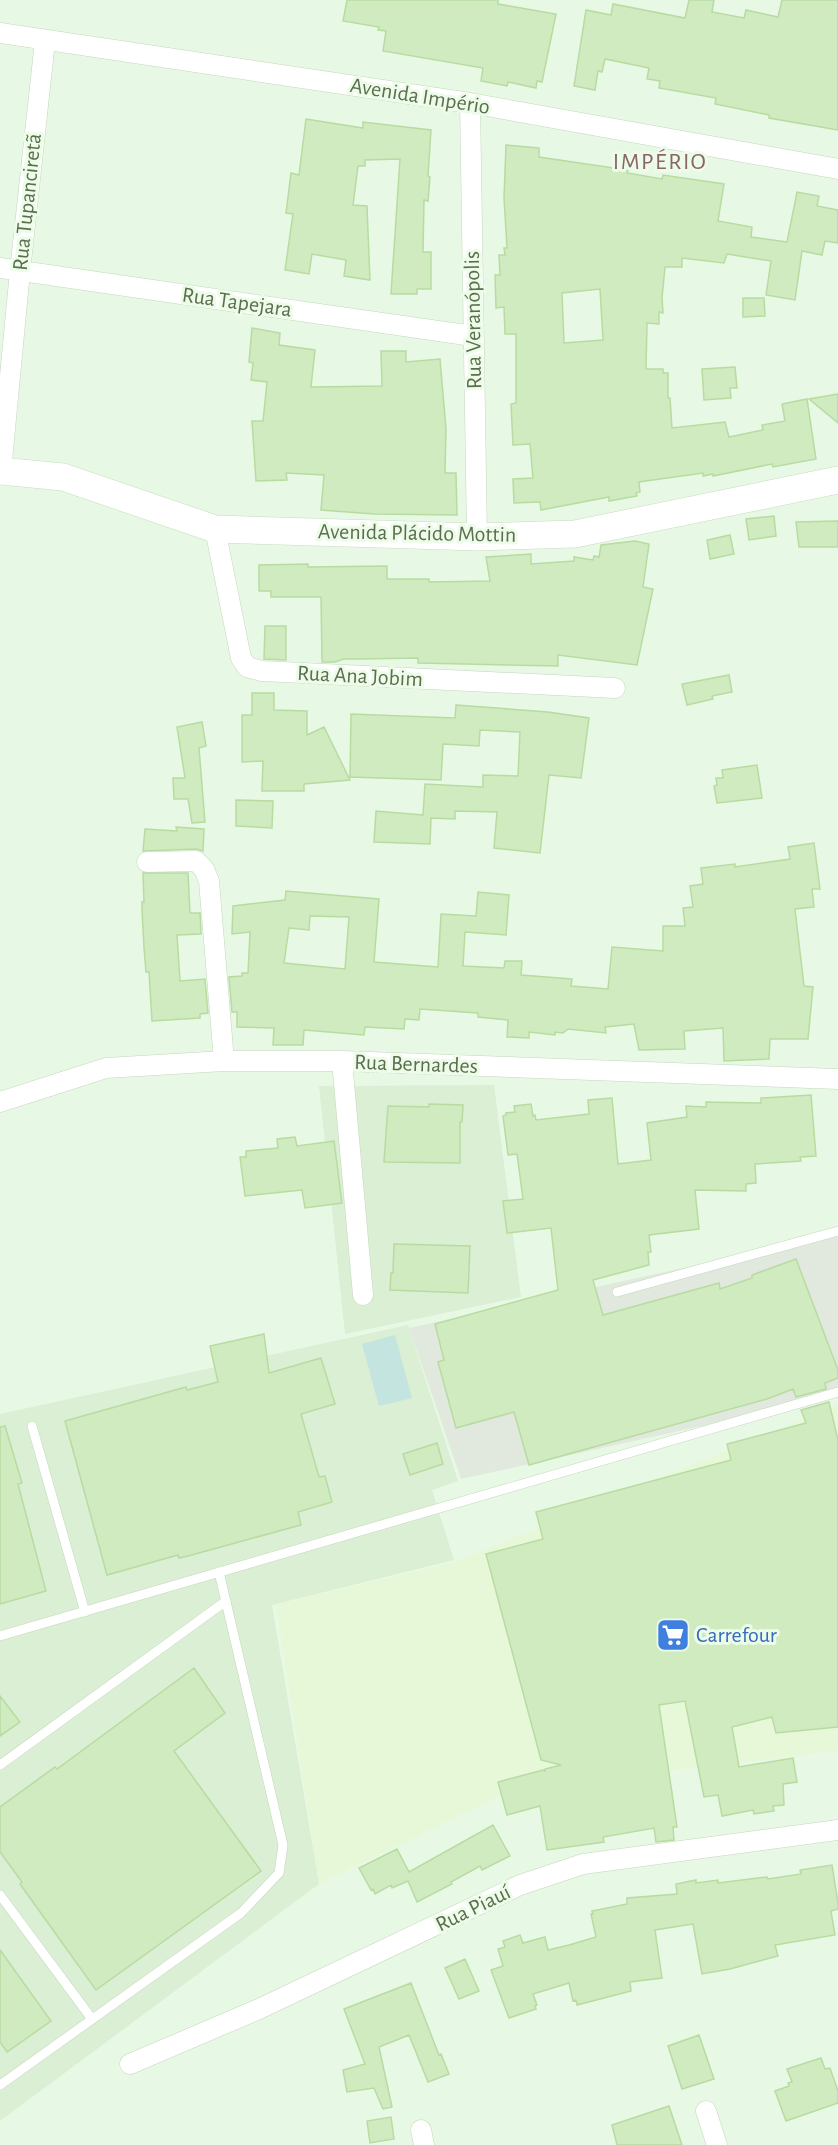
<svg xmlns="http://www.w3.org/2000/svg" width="838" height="2145" viewBox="0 0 838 2145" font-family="'Alegreya Sans',sans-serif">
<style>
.residential{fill:#daefd3}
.commercial{fill:#e7f8d9}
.industrial{fill:#e1e9de}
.green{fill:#c4e4df}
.building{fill:#cfebbf;stroke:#b8dba2;stroke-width:1.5;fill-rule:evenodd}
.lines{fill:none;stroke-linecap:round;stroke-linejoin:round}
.service-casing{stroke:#c4d7bc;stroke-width:10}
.minor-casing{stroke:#c4d7bc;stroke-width:21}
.secondary-casing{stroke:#c7ddbd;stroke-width:28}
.service{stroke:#fff;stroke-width:9}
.minor{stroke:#fff;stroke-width:20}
.secondary{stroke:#fff;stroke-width:27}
.labels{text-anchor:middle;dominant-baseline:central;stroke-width:6;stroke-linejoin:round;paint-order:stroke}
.street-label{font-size:22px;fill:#5b6e4d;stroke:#edfce9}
.shop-label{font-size:22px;fill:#366cbe;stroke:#edfce9;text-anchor:start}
.neighbourhood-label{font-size:24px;letter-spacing:1.5px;fill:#8a6569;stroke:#edfce9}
</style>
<rect width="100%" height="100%" fill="#e7f9e4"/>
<path class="residential" d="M494 1085 521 1297 345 1334 319 1086Z
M408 1325 458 1481 432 1490 454 1560 272 1605 319 1884 0 2121V1414Z"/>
<path class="commercial" d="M838 1405V1751L513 1789 319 1884 276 1604 455 1562Z"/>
<path class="industrial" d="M838 1234V1396L461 1479 409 1328Z"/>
<path class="green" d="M395 1335 412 1398 379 1406 362 1344Z"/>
<path class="building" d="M347 0H498V4L556 14 542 82 537 81 536 88 508 82 507 86 481 81 483 68 383 51 386 31 378 30 379 27 343 21Z
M689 0H714L712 12 744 18 746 10 778 17 782 0H838V130L769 118V115L715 104 716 98 659 88 660 81 647 79 649 68 605 59 602 72 598 71 595 90 574 86 586 10 611 15 613 4 685 18Z
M306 119 363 128V122L431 130 428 176 430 177 428 201 424 200 423 252H431V289H417V294H391L400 159 365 160V166H358L353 205 367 206 370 280 344 276 346 260 312 254 309 274 285 270 293 214 286 213 291 173 299 175Z
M506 145 539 148V157L628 170 627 173 662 179 663 175 724 184 718 221 752 227 751 237 787 242 797 192 819 196 817 206 838 210V243L825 241 822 255 802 251 795 300 766 295 771 261 727 254 724 263 682 258V267H665L662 298 663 313 659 312V324L647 323 646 369H663V373H668V398H670L672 428 725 422 729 437 763 430 762 425 785 421 782 404 807 399 816 459 773 467 772 464 713 476V474L703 476V473L639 482 640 492 636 493 637 496 609 501V497L541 510 540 502 514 503 513 479 533 478 530 444 513 445 511 404 516 403V334H505L504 307 496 308 495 275H500L499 255H505L504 248H507L504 198ZM600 289 603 340 564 343 562 293Z
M743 298H764L765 316 743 317Z
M252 328 280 333 279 345 315 350 311 387 382 386 381 351H406V362L440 359 446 429 445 473H456L457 515 374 514 321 510 324 475 286 473 287 480 256 481 252 421H263L267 382 251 380 253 363 249 362Z
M735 367 737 388H730L731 398 704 400 702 369Z
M838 394V423L809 399Z
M774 516 776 536 749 540 746 519Z
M838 521V547H799L796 522Z
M730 535 734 554 710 559 707 540Z
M635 541 649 544 643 587 653 589 637 665 558 655V666L418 663V658L359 659H344L335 662H322L321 597H271V591H259V565L308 564V567L387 566V579H429V582L490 581 486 557 531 554V564L574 561V557L593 560 594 556 599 557 601 545Z
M265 626H286V660L264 659Z
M729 675 732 692 712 696 713 699 687 705 682 684Z
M252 693H274V710L307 711V735L324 727 350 780 304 784V791H262L263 761 242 762V715H252Z
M456 705 548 712 589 718 581 778 549 775 540 853 494 848 497 812 455 811V819L431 818 430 844 374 842 376 811 423 815 425 784 483 787V775L518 776 520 732 480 730 479 746 443 744 441 780 350 777 351 714 455 718Z
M202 722 206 746 199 748 205 822 192 823 188 799H174L173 778H185L177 727Z
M757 765 762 798 717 803 714 786 717 785 716 778H723L722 770Z
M236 800 273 801 272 828 236 826Z
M176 827 204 829 203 851 196 849 143 851 145 829 177 831Z
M814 843 820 889H812L814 907 795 909 804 986 813 987 808 1039H770L769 1059 724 1061 723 1028 684 1031 685 1049 639 1050 634 1024 605 1027 606 1033 568 1029 563 1033 555 1032V1035L529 1032V1038L507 1037 508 1020 478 1017V1013L420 1009 419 1020 405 1019 404 1029 365 1027 364 1035 304 1030 303 1045H273L274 1028 237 1027V1012H232L229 977 242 976V973H248L250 932 232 934 233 906 285 900 286 891 379 899 374 962 438 967 441 914 476 916 478 892 509 895 506 935 465 932 463 966 504 968 505 961H522L521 975 572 979 571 986 608 989 612 947 663 951V926H685L683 908 693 907 690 886 703 884 701 868 735 864V867L790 859 788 847ZM310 916 349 917 345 969 284 963 289 928 309 930Z
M143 873H188L190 913H200L201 934 177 935 180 981 205 979 208 1013 200 1014V1018L152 1021 149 972H146L144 948 142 910V902H144Z
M811 1095 816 1156 800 1157 801 1161 755 1164 756 1183 746 1184V1191L695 1190 699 1229 649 1235 651 1252H648L649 1265 593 1280 603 1315 719 1283 720 1289 752 1278V1275L796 1259 838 1370V1378L825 1383 826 1389 796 1397 793 1389 767 1399 529 1465 514 1412 456 1428 438 1362 444 1360 435 1324 558 1290 551 1228 507 1233 503 1201 523 1199 517 1154 508 1155 503 1116 506 1115V1113L515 1112 514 1106 531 1104 533 1116 535 1115 536 1120 589 1114 588 1100 612 1098 618 1164 651 1160 647 1123 687 1117 686 1106 706 1107V1102L761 1103V1098Z
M429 1104 463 1105 462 1122H460V1163L384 1162 388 1106 429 1107Z
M295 1137 297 1146 334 1141 342 1203 305 1208 302 1190 245 1196 240 1157H246V1151L278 1148 277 1139Z
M394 1244 470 1246 468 1293 390 1290 391 1273H393Z
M264 1334 269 1373 321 1358 335 1404 301 1414 319 1477 325 1476 332 1502 298 1512 301 1525 188 1556 179 1558 178 1555 107 1575 65 1421 186 1387 187 1390 218 1382 210 1346Z
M829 1402 838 1440V1727L776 1733 772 1717 732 1727 739 1767 793 1758 797 1782 783 1784 784 1805 773 1806 774 1811 754 1814 753 1810 722 1816 718 1795 704 1797 685 1701 659 1705 677 1827H673L674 1840 656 1842 654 1828 603 1837 604 1842 547 1850 540 1806 507 1815 498 1782 543 1770 545 1771V1769L561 1765 541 1760 486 1554 543 1539 536 1512 731 1460 727 1444 806 1423 801 1410Z
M5 1426 22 1483 18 1484 46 1591 0 1604V1427Z
M437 1443 443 1464 410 1475 403 1454Z
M194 1668 225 1713 174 1751 261 1871 96 1990 20 1884 22 1882 0 1852V1807L55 1767 57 1769Z
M0 1696 20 1722 0 1736Z
M493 1825 510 1856 482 1870 480 1866 451 1882 452 1884 417 1902 408 1881 392 1888 391 1885 375 1894 373 1889 371 1890 359 1868 397 1849 409 1872Z
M832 1865 838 1903V1909L831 1911 835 1935 775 1945 778 1956 730 1969 702 1974 693 1924 655 1930 662 1978 630 1982 631 1991 577 2005 576 2000 573 2001 569 1983 533 1994 537 2005 535 2006 536 2009 509 2018 491 1970 503 1966 498 1949 505 1947 503 1941 520 1935 523 1943 545 1937 548 1950 569 1945 596 1937 591 1914H593L592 1911 627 1904V1898L677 1894 676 1884 696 1880V1883L718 1880V1883L767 1877 768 1879 801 1874 800 1870Z
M0 1950 51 2021 7 2052 0 2042Z
M465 1959 479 1991 459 1999 445 1968Z
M411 1983 439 2055 441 2054 449 2074 428 2082 409 2035 379 2047 392 2107 383 2109 374 2088 347 2092 343 2070 365 2064 344 2009Z
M699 2035 714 2079 682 2089 668 2046Z
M821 2058 825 2069 830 2068 838 2091V2103L786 2121 775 2091 789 2086 788 2083 792 2082 787 2069Z
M669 2106 682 2145H617L612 2125Z
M391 2117 394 2139 370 2143 367 2121Z"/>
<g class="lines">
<defs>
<path id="service" d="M617 1292 838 1231
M32 1426 85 1612
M0 1636 838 1392
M0 1765 226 1601
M0 1895 92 2019
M0 2085 241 1913 279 1873 283 1845 219 1572"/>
<path id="minor" d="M0 33 470 103 838 169
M470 103 477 537
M0 268 473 336
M1 471 20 271 45 41
M215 529 241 658 247 667 262 671 615 688
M147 862 196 861 204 869 209 881 224 1061
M342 1061 363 1295
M0 1102 106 1068 224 1061H342L838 1079
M130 2064 259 2009 520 1885 583 1864 838 1830
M706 2111 717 2145
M421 2130 424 2145"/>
<path id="secondary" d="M0 471 63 477 215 529 477 537 575 534 838 480"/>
</defs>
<use href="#service" class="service-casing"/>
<use href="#minor" class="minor-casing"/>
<use href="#secondary" class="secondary-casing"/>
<use href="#service" class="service"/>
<use href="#minor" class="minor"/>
<use href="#secondary" class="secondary"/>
</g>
<defs>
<symbol id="supermarket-square" viewBox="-11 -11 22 22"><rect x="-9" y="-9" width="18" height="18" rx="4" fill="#3f7fe0" stroke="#edfce9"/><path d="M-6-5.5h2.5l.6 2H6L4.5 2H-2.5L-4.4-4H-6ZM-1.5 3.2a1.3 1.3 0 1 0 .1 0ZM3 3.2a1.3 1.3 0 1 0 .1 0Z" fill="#fff"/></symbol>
</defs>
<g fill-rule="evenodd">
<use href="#supermarket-square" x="654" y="1616" width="38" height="38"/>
</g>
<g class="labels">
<g class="street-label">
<text transform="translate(420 96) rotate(9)">Avenida Império</text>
<text transform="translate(27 202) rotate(-84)">Rua Tupanciretã</text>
<text transform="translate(237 302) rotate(8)">Rua Tapejara</text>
<text transform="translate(473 320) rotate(-91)">Rua Veranópolis</text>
<text transform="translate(417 533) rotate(1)">Avenida Plácido Mottin</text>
<text transform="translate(360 676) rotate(3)">Rua Ana Jobim</text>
<text transform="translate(416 1064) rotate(2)">Rua Bernardes</text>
<text transform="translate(473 1908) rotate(-26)">Rua Piauí</text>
</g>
<g class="shop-label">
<text x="696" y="1635">Carrefour</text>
</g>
<g class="neighbourhood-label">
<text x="660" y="162">IMPÉRIO</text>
</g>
</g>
</svg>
